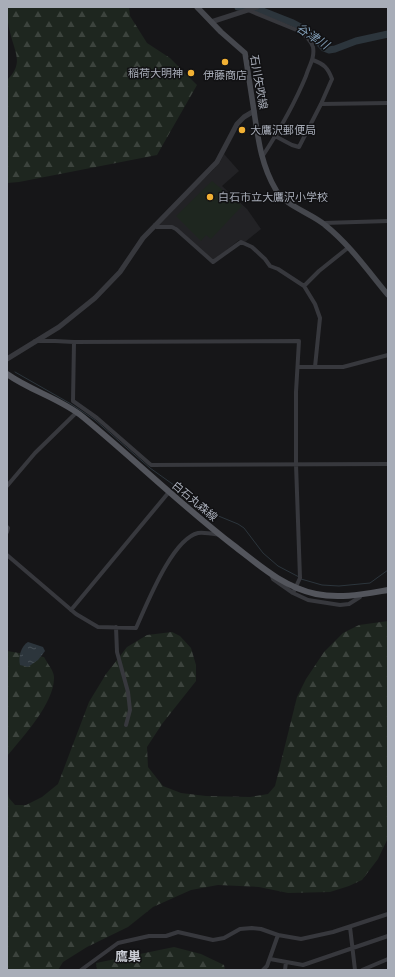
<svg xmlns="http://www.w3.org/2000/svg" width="395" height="977" viewBox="0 0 395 977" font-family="Poppins,'Noto Sans JP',sans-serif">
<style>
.built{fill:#222225}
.forest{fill:url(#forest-firs)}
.pitch{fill:#1e261f}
.water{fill:url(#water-ripples)}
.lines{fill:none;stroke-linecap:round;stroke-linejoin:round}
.stream{stroke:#2c353c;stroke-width:1}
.river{stroke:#2c353c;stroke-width:7}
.minor{stroke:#37383d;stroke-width:4}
.tertiary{stroke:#37383d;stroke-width:5}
.secondary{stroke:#45474d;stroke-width:5.5}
.primary{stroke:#53555c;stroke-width:6}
.poi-dot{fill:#f2b134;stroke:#111113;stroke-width:1.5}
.labels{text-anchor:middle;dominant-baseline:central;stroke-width:3;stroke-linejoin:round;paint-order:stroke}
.poi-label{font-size:11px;fill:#a8adb8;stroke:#111113;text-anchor:start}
.street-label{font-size:11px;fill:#a8adb8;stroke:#111113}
.water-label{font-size:12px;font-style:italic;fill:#7f9bb3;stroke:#111113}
.quarter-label{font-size:13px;font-weight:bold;fill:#c9ccd4;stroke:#111113}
</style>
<defs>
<pattern id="forest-firs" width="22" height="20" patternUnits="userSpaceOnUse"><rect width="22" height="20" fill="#1e261f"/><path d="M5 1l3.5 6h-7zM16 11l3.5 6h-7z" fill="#3c433d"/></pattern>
<pattern id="water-ripples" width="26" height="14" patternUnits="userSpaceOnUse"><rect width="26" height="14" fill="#2c353c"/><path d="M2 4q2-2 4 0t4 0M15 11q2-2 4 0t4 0" fill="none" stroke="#485056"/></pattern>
</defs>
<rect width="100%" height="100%" fill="#161618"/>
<path class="built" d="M224 154 239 171 222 186 247 209 261 229 245 242 239 240 213 261 175 226H160L158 224 213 170 220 162Z"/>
<path class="forest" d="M7 7H129L130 16 147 43 170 58 197 85 157 155 19 182 7 183V80C23 64 16 55 11 36 8 26 7 17 7 7Z
M388 621V838L378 859 362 880 349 886 330 892 288 893 259 887 218 885 191 890 153 907 128 927 87 947 63 962 58 970H7V790L9 798 15 805H26L42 797 58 784 89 702 106 674 127 647 147 635 172 632 180 636 191 648 196 665V681L162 724 147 747 148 767 163 786 181 793 206 796 250 797 268 794 275 786 297 697 306 679 324 652 343 633 359 625Z
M7 651 44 657C47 663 54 671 54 677 55 702 23 737 7 756Z
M174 947 201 954 224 965 225 970H97L96 963Z"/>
<path class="pitch" d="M212 181 242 206 211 239 206 235 201 241 176 216Z"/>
<path class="water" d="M28 642 43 647 45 651 38 660 28 667 20 665C18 657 21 646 28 642Z"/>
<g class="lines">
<path class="stream" d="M15 372 71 404 95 420 150 468 216 515 238 524 244 528 263 553 278 566 299 577
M301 579 322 585 339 586 370 583 388 570"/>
<path class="river" d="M238 7 255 8 293 23 308 31 324 48 329 50 335 49 356 41 388 34"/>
<path class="minor" d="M248 10 299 31C305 35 311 40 313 47 315 58 309 66 306 76 294 105 279 131 262 157
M321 104 388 103
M275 136 292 145 299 147 321 104 332 79C328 68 324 64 313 60
M324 223 388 221
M155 225 157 227H172L176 229 213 262 241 242 252 247 265 259 270 266 278 269 304 286 315 304 320 318 315 367
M304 286 319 271 349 247
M35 341H55L74 342 299 341 296 392V464L300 578 293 593
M74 342 73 401 97 418 151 465 388 464
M298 367H343L388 355
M7 486 35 453 77 412
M7 527 8 528 7 532
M7 555 76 614 98 627 136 628C147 604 172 539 198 533 204 532 214 534 220 535
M271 574 273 579 293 593 308 600 340 605 349 604 360 597V595
M71 610 169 492
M116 627 117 652 128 692 130 710 126 725
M350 927 355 970
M270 959 303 965 388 936
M81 970 118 943 149 936H166L178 932 213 940 224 938 240 929 252 928 261 929 278 935 301 939 333 932 388 914
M263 970 267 966 278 935
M285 970 286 962
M362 970 388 959"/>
<path class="tertiary" d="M211 22 257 7
M7 359 59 327 95 298 120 272 143 238 217 162 237 124 244 117 254 111"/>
<path class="secondary" d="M197 7 221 32 245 53C248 73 251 92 254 111 258 138 261 165 276 190 285 206 311 213 325 225 350 245 368 271 388 295"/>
<path class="primary" d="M7 374C31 391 61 399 83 417 134 459 181 505 233 545 259 565 283 587 316 594 340 599 364 594 388 590"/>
</g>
<g class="poi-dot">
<circle cx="225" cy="62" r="4"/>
<circle cx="191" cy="73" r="4"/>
<circle cx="242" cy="130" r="4"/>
<circle cx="210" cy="197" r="4"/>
</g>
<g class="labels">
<g class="poi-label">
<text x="183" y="73" text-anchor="end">稲荷大明神</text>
<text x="225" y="75" text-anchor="middle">伊藤商店</text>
<text x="250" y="130">大鷹沢郵便局</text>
<text x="218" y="197">白石市立大鷹沢小学校</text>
</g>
<g class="street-label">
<text transform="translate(259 82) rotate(80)">石川矢吹線</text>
<text transform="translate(195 501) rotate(40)">白石丸森線</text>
</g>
<g class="water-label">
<text transform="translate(313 36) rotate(34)">谷津川</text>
</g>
<g class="quarter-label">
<text x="128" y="956">鷹巣</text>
</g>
</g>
<rect width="395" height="977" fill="none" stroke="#a8adb8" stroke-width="16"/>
</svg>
